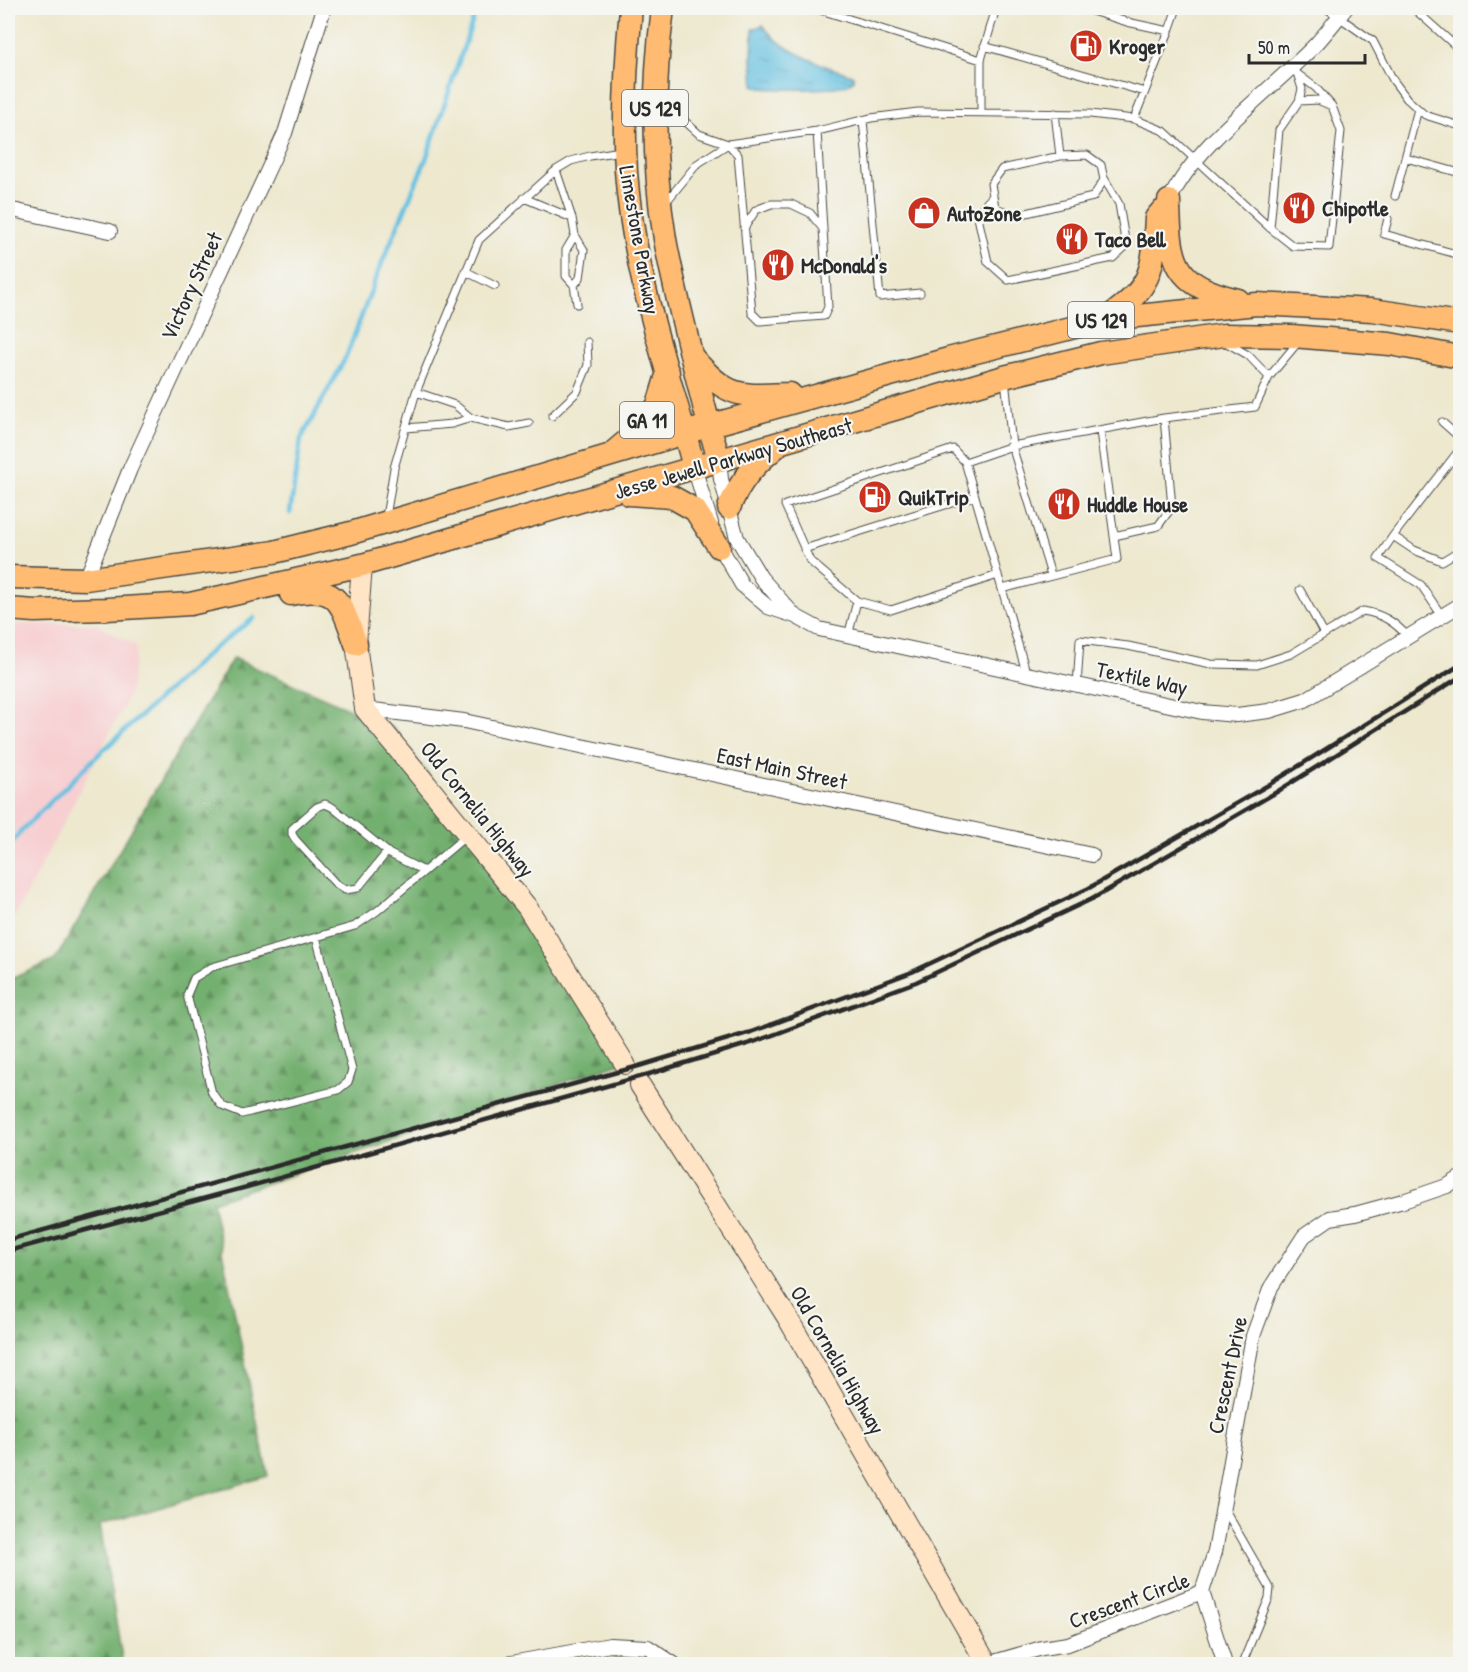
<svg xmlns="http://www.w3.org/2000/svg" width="1468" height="1672" viewBox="0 0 1468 1672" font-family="'Patrick Hand',sans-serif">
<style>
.built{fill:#f7cfd1}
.forest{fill:url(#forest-firs);stroke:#4f6e4d;stroke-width:1.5}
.water{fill:url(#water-ripples);stroke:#477686;stroke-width:1.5}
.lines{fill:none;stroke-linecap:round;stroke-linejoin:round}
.stream{stroke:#63c0e1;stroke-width:4.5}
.lane-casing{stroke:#484743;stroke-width:9}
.street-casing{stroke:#484743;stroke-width:16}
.secondary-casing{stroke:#484743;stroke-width:22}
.primary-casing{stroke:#484743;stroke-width:25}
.lane{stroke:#fff;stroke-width:7}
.street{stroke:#fff;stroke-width:14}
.secondary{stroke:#ffe4c6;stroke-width:20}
.primary{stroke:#febb71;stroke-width:22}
.rail{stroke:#2b2b2b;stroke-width:4.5}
.labels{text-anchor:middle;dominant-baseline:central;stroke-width:4.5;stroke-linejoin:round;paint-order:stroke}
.shield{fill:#f6f6f2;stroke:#686867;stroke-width:1.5}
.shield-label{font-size:21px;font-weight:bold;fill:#2b2b2b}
.poi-label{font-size:22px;font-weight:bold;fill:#2b2b2b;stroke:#f6f6f2;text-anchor:start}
.street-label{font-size:22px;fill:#2b2b2b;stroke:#f6f6f2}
</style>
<defs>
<pattern id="forest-firs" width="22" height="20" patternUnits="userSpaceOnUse" patternTransform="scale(1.5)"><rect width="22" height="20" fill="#73b06f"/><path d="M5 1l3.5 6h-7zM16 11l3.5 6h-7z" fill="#5f8f5b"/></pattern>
<pattern id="water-ripples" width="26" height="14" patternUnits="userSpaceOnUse" patternTransform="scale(1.5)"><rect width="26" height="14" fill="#63c0e1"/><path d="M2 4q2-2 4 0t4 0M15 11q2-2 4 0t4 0" fill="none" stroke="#529cb7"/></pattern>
</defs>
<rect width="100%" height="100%" fill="#f6f6f2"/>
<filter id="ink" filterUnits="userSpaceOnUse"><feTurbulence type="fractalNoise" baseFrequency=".0167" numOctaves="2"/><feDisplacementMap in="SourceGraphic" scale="12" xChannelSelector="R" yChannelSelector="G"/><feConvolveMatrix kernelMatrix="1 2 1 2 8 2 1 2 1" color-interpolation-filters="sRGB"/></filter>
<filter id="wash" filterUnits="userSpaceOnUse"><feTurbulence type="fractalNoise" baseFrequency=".008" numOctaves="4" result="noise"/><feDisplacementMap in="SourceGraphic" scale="24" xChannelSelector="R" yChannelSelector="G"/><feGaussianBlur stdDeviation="1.35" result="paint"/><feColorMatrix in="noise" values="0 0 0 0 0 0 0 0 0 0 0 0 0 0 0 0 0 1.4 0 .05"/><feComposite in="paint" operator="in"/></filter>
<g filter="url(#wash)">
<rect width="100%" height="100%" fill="#ede8ce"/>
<path class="built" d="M8 624H95L137 646 129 695 8 930Z"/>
<path class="forest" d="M233 658 394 728 635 1058 212 1202 268 1476 100 1525 123 1664H8V980L55 960Z"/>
<path class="water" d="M763 25C778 48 806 58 831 68 839 71 846 72 853 76L854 80C842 93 780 89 761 88L754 85 752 58 753 29Z"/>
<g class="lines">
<path class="stream" d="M290 513 301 439 346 357 379 270 426 159 477 8
M8 847 24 828 97 756 213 649 254 618"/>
</g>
</g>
<g filter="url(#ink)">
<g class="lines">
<defs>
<path id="lane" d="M814 8 981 60 996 8
M1082 8 1127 22 1169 31 1177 8
M1326 8 1373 41 1393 80 1407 99 1425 115 1460 126
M1413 8 1460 50
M1454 45 1460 29
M984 46 1145 92
M981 60V112
M662 94 678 115 699 134 728 144 738 155 752 313 760 321 824 316 828 307 823 229 810 213 791 204H771L756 210 744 228
M1299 101 1318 100 1329 105
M1055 113 1060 156
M1134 119 1169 31
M863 120 880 297 920 293
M817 131 823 229
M1087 155 1101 165 1104 180 1093 197 1014 216 995 207 991 184 1002 169 1060 156Z
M1406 158 1460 173
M556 170 572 218 575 235 584 250 580 278 574 285
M993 196 977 213 988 262 1008 280 1113 258 1126 246 1119 204 1104 178
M1395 196 1418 109
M524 198 572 218
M666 202 697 164 728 144 817 131 871 118 918 112 1090 114 1134 119 1164 131 1270 228 1293 246 1329 247 1341 131 1332 106 1316 88 1291 69
M1388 219 1384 234 1460 255
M1270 228 1279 130 1299 101 1302 89 1298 76
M575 235 566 250V276L574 285 577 304
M465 271 495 286
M1225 342 1248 355 1269 377
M1005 379 1012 446 1051 575
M416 392 455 405 471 418 509 427 529 423
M552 416 577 392 588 365 587 342
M1442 422 1460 438
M406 428 452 424 471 418
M1460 449 1393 536 1414 550 1442 561 1457 552 1460 547
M965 462 953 449 785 505 810 561 857 601 891 610 998 575
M386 517 394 468 416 392 479 240 556 170 571 161 590 156 621 151
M1114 536 1158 526 1172 507 1164 418
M1393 536 1378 558 1421 585 1442 616
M804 549 974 496
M1002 589 1117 559 1100 431
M1300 590 1324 634
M848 636 857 601
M1027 675 965 462 1012 446 1164 418 1255 407 1269 377 1299 341
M1077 686 1080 640 1128 646 1211 664 1257 665 1291 654 1363 611C1382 614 1395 622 1408 637
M387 852 358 888 345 890 335 883 295 839 292 834V829L317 807 325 804 332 807 390 854 424 871
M316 937 352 1070 348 1082 338 1090 242 1114 222 1106 212 1093 187 995 194 978 212 967 355 926 377 911 466 836
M1224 1508 1270 1588 1269 1598 1242 1664"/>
<path id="street" d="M1169 201C1197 142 1271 91 1317 43 1327 32 1337 19 1346 8
M8 209 110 231
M719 459 721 479 737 538 761 578 794 615
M694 467 711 523
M717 541 742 585 768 607 795 616 819 629 1202 712 1237 715 1269 711 1305 700 1460 605
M86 579 130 469 285 133 324 8
M365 709 464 721 1092 855
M1202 1592 1215 1552 1253 1336 1271 1287 1304 1236 1330 1218 1355 1214 1403 1201 1447 1186 1460 1178
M1202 1592 1225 1664
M506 1664 610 1645 648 1647 674 1664
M987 1664 1042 1648 1068 1644 1202 1592"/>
<path id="secondary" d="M362 565 356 644 365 709 527 907 625 1064
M640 1085 787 1317 987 1664"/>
<path id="primary" d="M631 8C626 61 623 117 626 171 633 272 668 370 694 467
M663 8C653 85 652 162 665 239 672 278 682 316 691 354 700 389 708 425 719 459
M1169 201C1170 263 1174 285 1238 300
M1107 318C1153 287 1153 270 1156 218L1161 212
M693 358C729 399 738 396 790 394
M615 451 641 429 658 405 668 372
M629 494 672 497 695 510 719 547
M729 508C739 482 754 465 776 447
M8 577 86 579 274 552 351 533 708 426 948 359 1107 319 1257 304 1372 310 1460 323
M291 594C340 584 341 604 356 644
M8 609 35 611 107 609 190 604 362 565 1004 377 1101 353 1224 335 1292 336 1390 344 1460 357"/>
</defs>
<use href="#lane" class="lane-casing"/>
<use href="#street" class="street-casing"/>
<use href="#secondary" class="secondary-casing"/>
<use href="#primary" class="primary-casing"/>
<use href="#lane" class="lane"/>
<use href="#street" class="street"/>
<use href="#secondary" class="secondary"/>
<use href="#primary" class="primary"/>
<path class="rail" d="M8 1240 639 1066 751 1032 912 972 1089 888 1270 784 1460 665
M8 1251 247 1187 649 1074 754 1042 916 982 1094 898 1275 793 1460 677"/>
</g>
</g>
<defs>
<symbol id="fuel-disc" viewBox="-11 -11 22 22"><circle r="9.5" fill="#c8321e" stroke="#f6f6f2"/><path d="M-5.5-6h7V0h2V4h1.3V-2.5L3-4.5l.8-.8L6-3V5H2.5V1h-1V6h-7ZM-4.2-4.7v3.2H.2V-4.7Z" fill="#fff"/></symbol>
<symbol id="restaurant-disc" viewBox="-11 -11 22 22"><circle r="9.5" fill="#c8321e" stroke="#f6f6f2"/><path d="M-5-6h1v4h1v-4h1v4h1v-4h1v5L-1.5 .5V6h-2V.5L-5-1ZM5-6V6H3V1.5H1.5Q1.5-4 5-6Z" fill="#fff"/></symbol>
<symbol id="shop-disc" viewBox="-11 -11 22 22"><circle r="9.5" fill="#c8321e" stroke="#f6f6f2"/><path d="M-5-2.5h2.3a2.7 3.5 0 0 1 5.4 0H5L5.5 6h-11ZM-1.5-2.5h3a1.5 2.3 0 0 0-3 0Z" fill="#fff"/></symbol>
</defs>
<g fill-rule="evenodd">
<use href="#fuel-disc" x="1067" y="27" width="38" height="38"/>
<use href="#restaurant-disc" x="1280" y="189" width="38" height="38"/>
<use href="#shop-disc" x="905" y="194" width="38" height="38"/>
<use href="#restaurant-disc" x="1053" y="220" width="38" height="38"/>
<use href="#restaurant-disc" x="759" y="246" width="38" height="38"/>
<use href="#fuel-disc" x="856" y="478" width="38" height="38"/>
<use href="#restaurant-disc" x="1045" y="485" width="38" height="38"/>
</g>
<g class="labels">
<g class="shield">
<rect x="622" y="90" width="66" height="36" rx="4.5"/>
<rect x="1068" y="302" width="66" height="36" rx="4.5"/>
<rect x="620" y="402" width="54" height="36" rx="4.5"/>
</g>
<g class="shield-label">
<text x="655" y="108">US 129</text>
<text x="1101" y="320">US 129</text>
<text x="647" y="420">GA 11</text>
</g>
<g class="poi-label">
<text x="1109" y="46">Kroger</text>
<text x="1322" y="208">Chipotle</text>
<text x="947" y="213">AutoZone</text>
<text x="1095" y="239">Taco Bell</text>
<text x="801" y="265">McDonald's</text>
<text x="898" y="497">QuikTrip</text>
<text x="1087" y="504">Huddle House</text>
</g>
<g class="street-label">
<text transform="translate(640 240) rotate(80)">Limestone Parkway</text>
<text transform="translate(191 286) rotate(-65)">Victory Street</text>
<text transform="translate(733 458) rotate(-16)">Jesse Jewell Parkway Southeast</text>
<text transform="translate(1142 678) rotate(12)">Textile Way</text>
<text transform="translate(782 768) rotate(12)">East Main Street</text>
<text transform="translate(478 809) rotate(51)">Old Cornelia Highway</text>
<text transform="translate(838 1360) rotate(60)">Old Cornelia Highway</text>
<text transform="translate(1227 1375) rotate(-78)">Crescent Drive</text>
<text transform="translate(1129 1600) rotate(-20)">Crescent Circle</text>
</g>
</g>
<rect width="1468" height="1672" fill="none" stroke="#f6f6f2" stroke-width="30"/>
<path d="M1249 54v9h116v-9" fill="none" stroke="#2b2b2b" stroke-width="3"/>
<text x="1258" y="54" font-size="18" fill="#2b2b2b" stroke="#f6f6f2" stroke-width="4.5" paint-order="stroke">50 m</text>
</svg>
